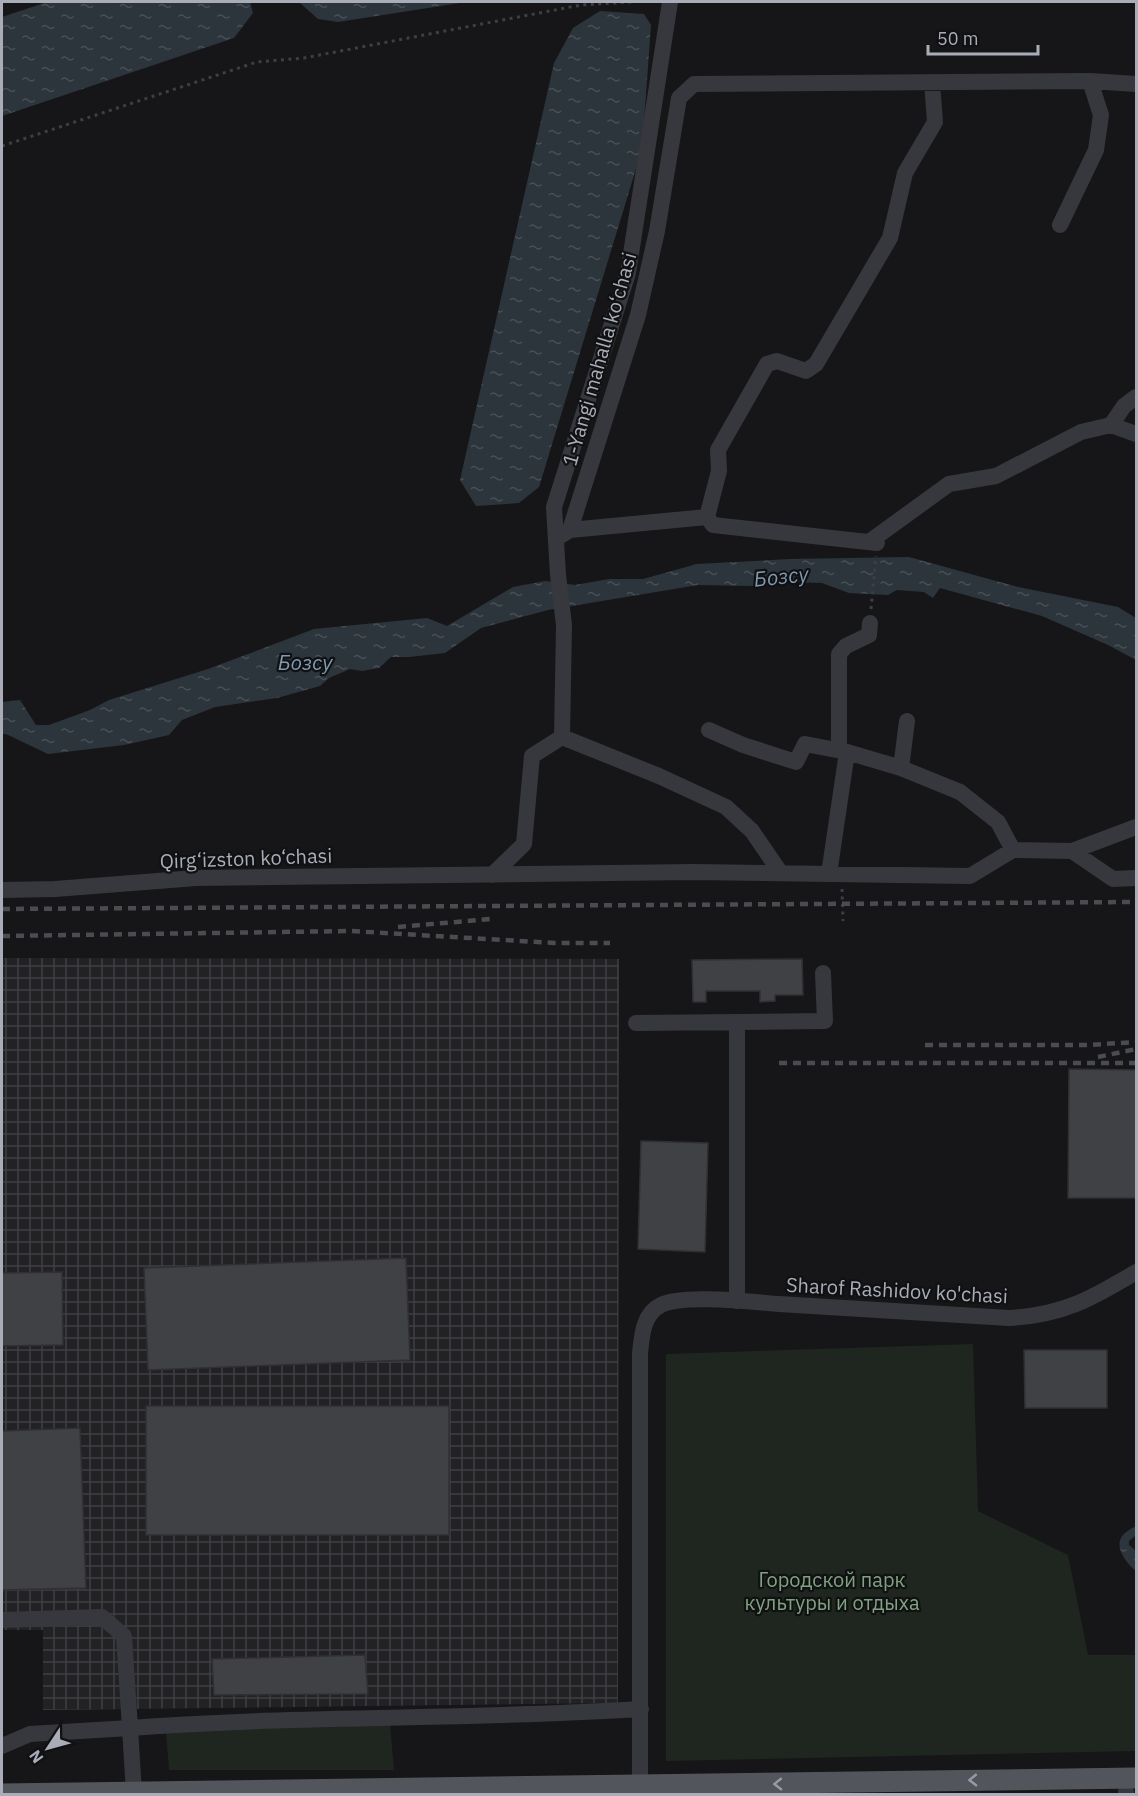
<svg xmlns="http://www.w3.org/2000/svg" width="1138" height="1796" viewBox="0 0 1138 1796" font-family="'IBM Plex Sans',sans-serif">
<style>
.industrial{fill:url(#industrial-grid)}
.green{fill:#1e261f}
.water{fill:url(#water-ripples)}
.building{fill:#404145;stroke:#303034;stroke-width:1.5}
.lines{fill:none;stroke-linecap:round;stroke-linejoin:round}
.path{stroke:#3d3f44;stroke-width:3;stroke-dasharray:3 4.5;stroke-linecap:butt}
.minor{stroke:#37383d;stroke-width:16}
.major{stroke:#53555c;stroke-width:21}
.rail{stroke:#4a4c52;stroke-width:4.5;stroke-dasharray:8 6;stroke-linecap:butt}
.oneway{stroke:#979ba6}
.labels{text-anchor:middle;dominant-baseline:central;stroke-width:4.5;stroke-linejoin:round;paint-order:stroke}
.street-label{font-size:20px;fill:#a8adb8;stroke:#111113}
.park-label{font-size:20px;fill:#7fa381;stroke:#111113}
.water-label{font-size:21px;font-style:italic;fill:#7f9bb3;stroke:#111113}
</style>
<defs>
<pattern id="industrial-grid" width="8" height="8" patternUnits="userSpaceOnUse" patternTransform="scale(1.5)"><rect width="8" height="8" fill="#222225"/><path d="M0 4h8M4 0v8" fill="none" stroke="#3f3f43"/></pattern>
<pattern id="water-ripples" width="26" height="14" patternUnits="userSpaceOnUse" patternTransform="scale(1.5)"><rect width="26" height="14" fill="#2c353c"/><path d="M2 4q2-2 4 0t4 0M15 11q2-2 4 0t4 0" fill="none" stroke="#485056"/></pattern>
</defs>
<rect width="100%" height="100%" fill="#161618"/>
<path class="industrial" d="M2 958 619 959 618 1703 43 1710V1630H2Z"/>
<path class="green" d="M973 1344 978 1511 1068 1555 1088 1655H1136V1751L666 1761V1354Z
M390 1724 394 1770H169L166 1731Z"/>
<path class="water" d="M47 2H250L253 13 234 38 2 116V17Z
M299 2H466L338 22 318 19Z
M600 11 644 14 651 25 642 149 539 487 519 503 476 506 460 480 554 63 573 28Z
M909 557 1018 587 1118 607 1136 618V660L1108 645 1042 616 940 588 933 598 924 592 897 590 888 595 849 593 822 583 794 582 752 586 698 585 548 610 481 628 445 653 409 657H391L379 668 362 671 350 669 329 678 320 686 277 698 215 707 182 720 169 735 124 745 48 754 6 734H2V702L20 700 36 725H49L90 710 109 700 208 669 314 629 427 618 447 626 513 587 545 581 575 585 609 579H643L697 564 791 559Z
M1136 1526V1535L1129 1541V1545L1136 1551V1571C1128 1565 1115 1549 1121 1538 1124 1532 1131 1529 1136 1526Z"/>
<path class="building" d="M802 959 803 995H775V1001L760 1002V991H706V1002H693L692 960Z
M1069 1069 1137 1070V1198H1068Z
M641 1141 708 1143 705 1252 638 1249Z
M406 1258 410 1360 148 1370 144 1268Z
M62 1272 63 1345 2 1346V1273Z
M1024 1350H1107V1408H1025Z
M146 1406H449V1535H146Z
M80 1428 86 1588 2 1590V1431Z
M365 1655 368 1694 214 1695 212 1659Z"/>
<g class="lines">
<path class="path" d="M2 146 257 62 304 58 581 5 631 2
M871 609 876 556
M842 889 843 921"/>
<path class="minor" d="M1060 225 1096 150 1101 115 1090 81
M1111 425 1124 406 1136 397
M707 517 719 471 718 450 767 364 777 361 806 371 816 364 890 238 905 173 935 122 932 83
M570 530 638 315 657 231 679 98 694 84 1090 81 1136 84
M562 535 570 530 707 517 713 525 877 543
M869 542 949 484 996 476 1081 432 1111 425 1136 434
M709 730 743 745 796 762 805 744 847 752 901 768 960 792 998 822 1013 850
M562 737 564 625 558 575 554 507 628 273 670 2
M562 737 659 776 726 807 752 831 780 872
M839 750V654L846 646 869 635 870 623
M901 768 907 721
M1072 851 1113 879 1136 878
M829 874 847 752
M492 875 524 844 532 756 562 737
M2 890 55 889 196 878 694 872 970 876 1013 850 1072 851 1136 827
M636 1023 825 1021 823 973
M737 1023V1301
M2 1620 102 1617 124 1636 130 1728C300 1715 471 1720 641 1709
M2 1746 30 1734 130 1728 134 1793
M640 1786V1353C642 1335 643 1314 661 1305 683 1294 752 1302 779 1304 856 1309 932 1313 1009 1318 1063 1315 1091 1299 1136 1272
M1126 1792V1794"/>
<path class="major" d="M2 1794 1136 1778"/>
<path class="rail" d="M2 909 1136 902
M398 927 490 919
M2 936 351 931 555 943H610
M925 1045H1089L1136 1042
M1098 1057 1136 1049
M779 1063H1136"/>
</g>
<defs><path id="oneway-chevron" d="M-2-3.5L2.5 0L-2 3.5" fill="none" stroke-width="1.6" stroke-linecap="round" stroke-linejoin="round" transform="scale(1.5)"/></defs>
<g class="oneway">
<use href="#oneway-chevron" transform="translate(973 1780) rotate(179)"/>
<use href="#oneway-chevron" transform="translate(778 1784) rotate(179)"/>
</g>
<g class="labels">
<g class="street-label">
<text transform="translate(599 359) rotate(-74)">1-Yangi mahalla ko‘chasi</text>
<text transform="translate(246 858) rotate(-2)">Qirg‘izston ko‘chasi</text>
<text transform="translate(897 1290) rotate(3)">Sharof Rashidov ko'chasi</text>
</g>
<g class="park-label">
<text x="832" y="1579">Городской парк<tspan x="832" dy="23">культуры и отдыха</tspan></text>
</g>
<g class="water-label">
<text transform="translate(781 576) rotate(-6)">Бозсу</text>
<text x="305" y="662">Бозсу</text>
</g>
</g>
<rect width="1138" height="1796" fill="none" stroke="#a8adb8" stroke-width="6"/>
<g transform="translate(48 1748) rotate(234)" stroke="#111113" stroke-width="4.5" paint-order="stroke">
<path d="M0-4.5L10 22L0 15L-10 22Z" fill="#a8adb8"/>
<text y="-9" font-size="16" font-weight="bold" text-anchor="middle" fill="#a8adb8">N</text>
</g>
<path d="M928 45v9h110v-9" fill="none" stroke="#a8adb8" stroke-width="3"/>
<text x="937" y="45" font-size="18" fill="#a8adb8" stroke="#111113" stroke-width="4.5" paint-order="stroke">50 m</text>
</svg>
